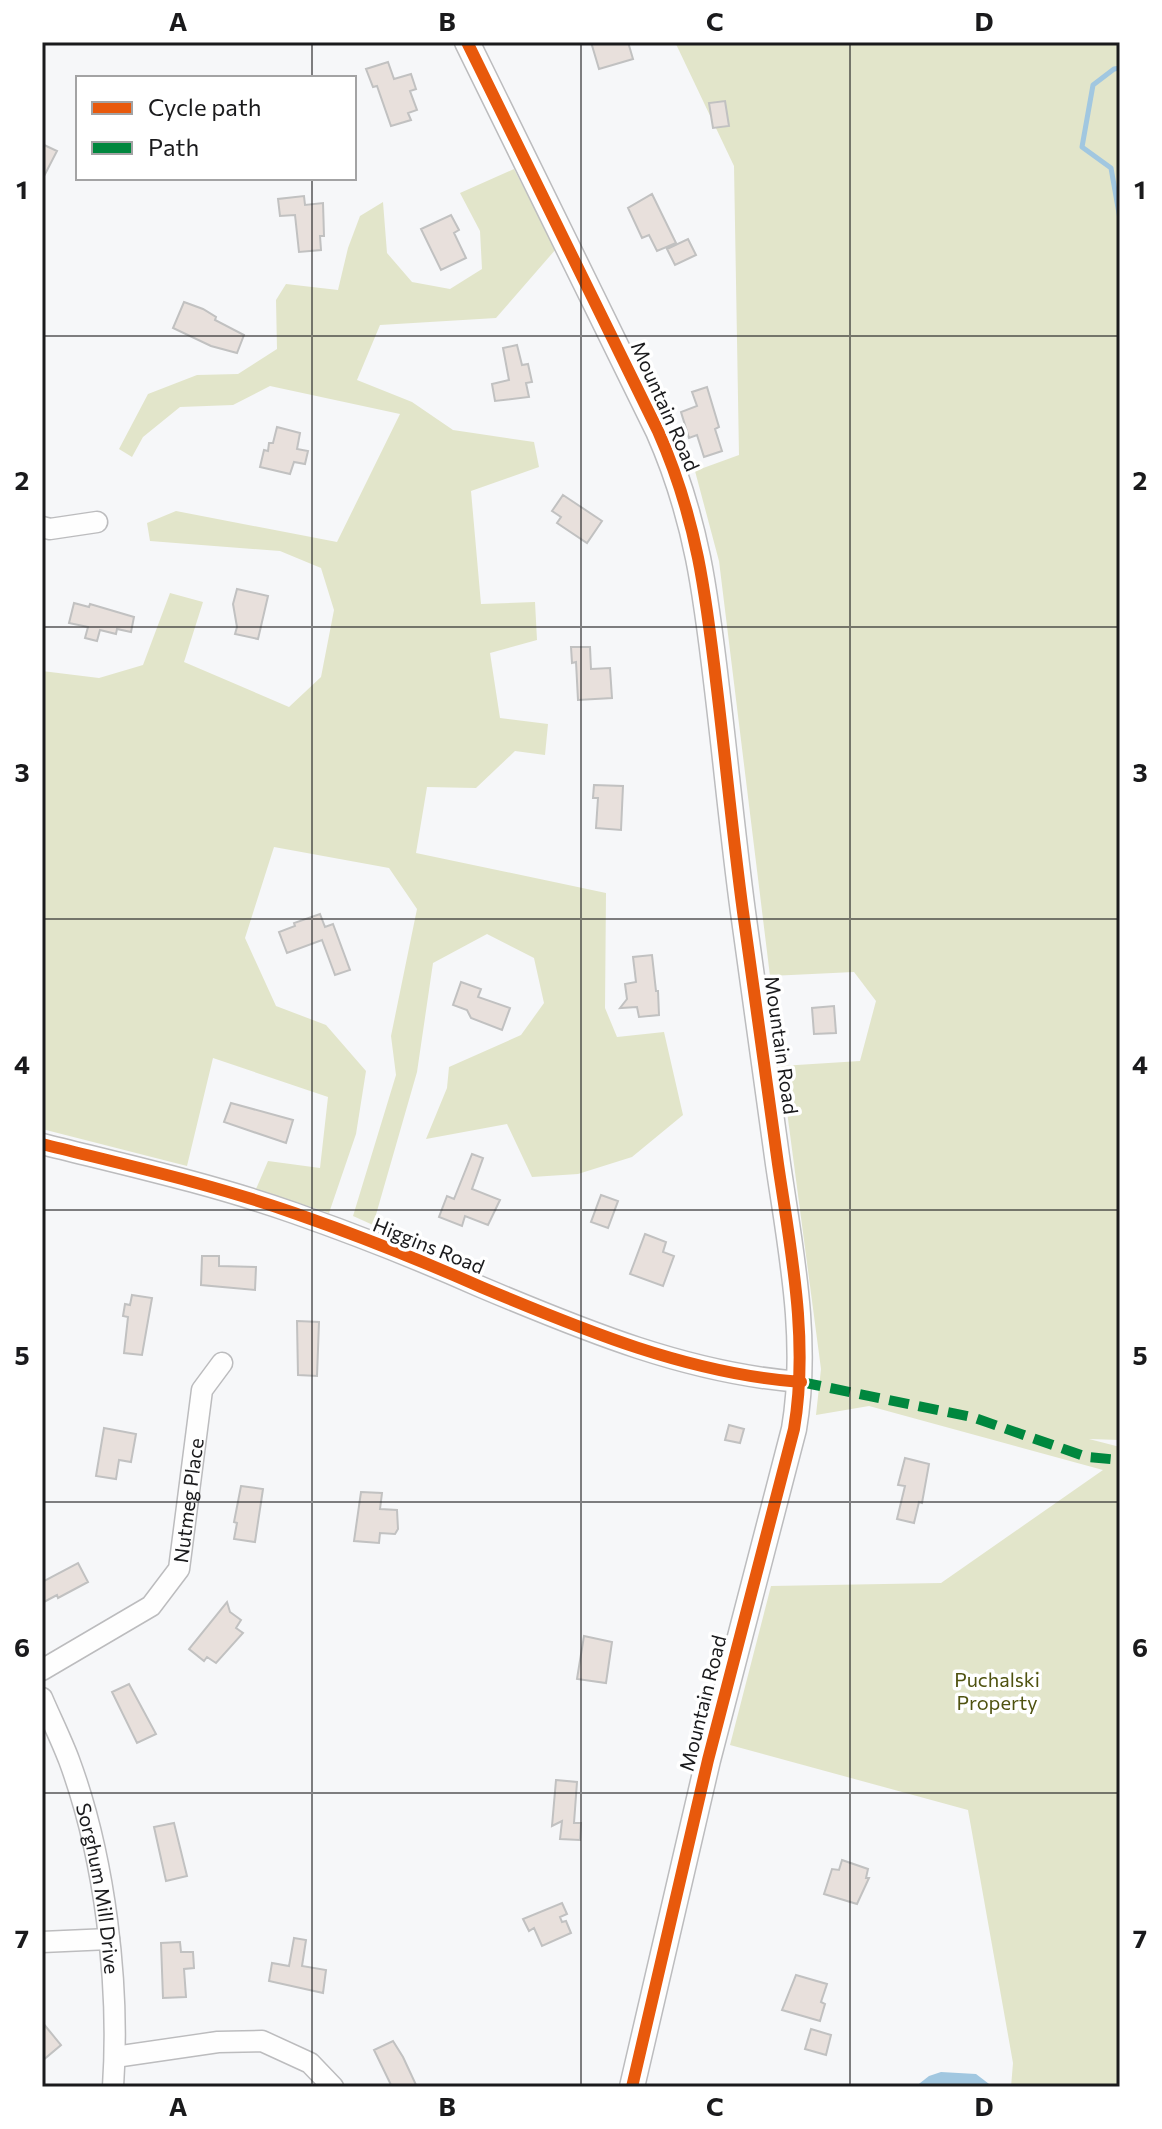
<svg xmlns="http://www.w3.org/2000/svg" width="1162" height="2129" viewBox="0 0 1162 2129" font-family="Commissioner,sans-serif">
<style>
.green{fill:#e2e5ca}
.water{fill:#a1c7e0}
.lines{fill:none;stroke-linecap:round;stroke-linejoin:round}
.stream{stroke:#a1c7e0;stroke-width:5}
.building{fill:#e8e0dc;stroke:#c1c1c1;stroke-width:2}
.minor-casing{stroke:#bcbcbe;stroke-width:23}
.major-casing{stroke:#bcbcbe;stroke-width:27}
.minor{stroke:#fefefe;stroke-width:20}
.major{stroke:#fefefe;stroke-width:24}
.quiet{stroke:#00873e;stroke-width:10;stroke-dasharray:20 10;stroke-linecap:butt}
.cycleway-casing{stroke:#fff;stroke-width:17}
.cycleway{stroke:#e8590c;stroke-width:12}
.grid{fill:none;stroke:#1a1a1c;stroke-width:2;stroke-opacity:0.55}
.labels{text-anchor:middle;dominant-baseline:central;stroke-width:7;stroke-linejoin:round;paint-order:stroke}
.street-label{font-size:20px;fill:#1a1a1c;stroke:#fff}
.park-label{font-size:20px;fill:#4f5210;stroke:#fff}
.neatline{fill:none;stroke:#1a1a1c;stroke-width:3}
.grid-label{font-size:26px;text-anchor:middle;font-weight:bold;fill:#1a1a1c}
</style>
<rect width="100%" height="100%" fill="#f6f7f9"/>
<path class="green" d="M675 42H1120V1440L1089 1439 1120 1447V2087H1011L1013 2063 968 1810 730 1745 771 1586 941 1583 1103 1470 869 1406 816 1415 821 1369 781 1066 860 1061 876 1001 854 972 770 976 719 561 695 471 739 455 734 166Z
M514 169 556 249 496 318 380 325 357 380 412 402 453 430 534 442 539 467 471 491 481 604 535 602 537 640 490 653 500 718 548 724 545 755 515 751 476 788 427 787 416 853 606 893 605 1008 617 1037 664 1032 683 1115 632 1157 578 1174 532 1177 507 1124 426 1139 447 1088 449 1067 521 1035 544 1003 534 958 487 934 433 963 417 1072 373 1225 353 1216 396 1075 391 1036 417 909 389 868 274 847 245 938 276 1006 326 1025 366 1071 356 1134 329 1213 256 1189 268 1161 320 1168 328 1097 213 1058 187 1166 42 1129V671L99 678 143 665 170 593 203 602 184 662 289 707 321 677 334 610 321 568 280 551 150 541 147 523 176 511 337 542 400 414 270 386 233 405 180 407 143 437 132 457 119 449 148 394 197 375 238 374 277 349 276 300 286 284 338 290 348 248 360 216 383 202 387 253 412 282 450 289 482 269 480 231 460 193Z"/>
<path class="water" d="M941 2072 976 2074 993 2087H915L929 2076Z"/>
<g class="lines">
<path class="stream" d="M1120 68 1114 69 1093 85 1082 147 1111 168 1120 219"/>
</g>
<path class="building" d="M591 42H628L633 59 599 69Z
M388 62 394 79 411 74 416 89 410 91 417 110 408 113 411 120 391 126 377 86 373 87 366 69Z
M725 101 729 126 713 128 709 103Z
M42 144 57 151 42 180Z
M652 194 676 243 657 251 649 235 642 238 628 208Z
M304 196 305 205 323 203 324 236H320L321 250 299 252 295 215 280 216 278 199Z
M451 215 459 230 454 233 466 258 441 270 421 229Z
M688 239 696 255 675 265 667 249Z
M184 302 203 309 216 317 215 320 244 335 237 353 211 346 173 328Z
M517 345 522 365 528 364 532 382 526 383 529 397 495 401 492 384 509 380 503 348Z
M707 387 719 427 715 429 722 451 704 457 697 435 689 438 681 412 697 406 692 392Z
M277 427 300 433 297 449 308 451 305 464 294 462 290 474 260 467 264 450 268 451 269 443H273Z
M563 495 602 521 587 543 557 523 561 517 552 511Z
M237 589 268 596 258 639 235 634 237 627 233 604Z
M74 603 89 607 90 604 134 617 131 632 117 629 116 634 100 630 97 641 85 638 88 627 69 623Z
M571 647H590L591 669 610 668 612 698 578 700 576 662 572 663Z
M594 785 623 786 621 830 596 828 598 798H593Z
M320 914 325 927 333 924 350 970 335 975 322 940 287 953 279 932 295 926 294 923Z
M652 955 656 991H658L659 1015 639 1017 637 1007 620 1008 627 999 625 984 636 982 633 957Z
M461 982 481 989 478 997 510 1008 502 1030 471 1018 467 1010 453 1005Z
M834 1006 836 1033 814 1034 812 1008Z
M231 1103 293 1120 286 1143 224 1122Z
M472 1154 483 1158 472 1189 500 1200 488 1225 465 1216 462 1226 439 1217 447 1196 454 1199Z
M601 1195 618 1201 608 1228 591 1222Z
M645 1234 666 1242 663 1252 674 1256 663 1286 630 1274Z
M202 1256H219V1266L256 1267 255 1290 201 1285Z
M132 1295 152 1298 142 1355 124 1353 128 1317 123 1316 125 1304 130 1305Z
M297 1321 319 1322 317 1376 298 1375Z
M729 1425 744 1429 740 1443 725 1440Z
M104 1428 136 1434 131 1462 119 1460 116 1479 96 1476Z
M905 1458 929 1464 922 1503 919 1502 914 1523 897 1519 905 1486 898 1485Z
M241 1486 263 1489 255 1542 234 1539 237 1523 234 1522Z
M361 1492 382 1493 380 1509 397 1510 398 1529 395 1534 380 1533 379 1543 354 1541Z
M78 1563 88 1582 58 1598 57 1595 42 1603V1582Z
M227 1602 230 1612 241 1620 236 1628 243 1633 216 1663 207 1657 204 1661 189 1649Z
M584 1636 612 1642 606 1683 577 1679Z
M129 1684 156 1734 137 1743 112 1692Z
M556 1780 577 1782 574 1823H581L580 1840 560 1839 562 1821 552 1826Z
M174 1823 187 1876 166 1881 154 1827Z
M842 1860 868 1869 866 1878H869L857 1904 824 1894 832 1869 839 1870Z
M562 1903 567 1914 560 1917 562 1922 566 1921 571 1933 542 1946 534 1928 529 1931 523 1919Z
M294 1938 306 1940 302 1966 326 1970 323 1993 269 1981 272 1963 289 1966Z
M180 1942 181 1952H193L194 1968 184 1969 186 1997 163 1998 161 1943Z
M796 1975 827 1984 821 2002 825 2004 820 2021 782 2010Z
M42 2022 61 2045 42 2061Z
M811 2029 831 2035 826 2055 805 2049Z
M393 2041 403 2057 417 2087H392L374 2050Z"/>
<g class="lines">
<defs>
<g id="minor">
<path d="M42 527 50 529 97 522"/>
<path d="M42 1144C126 1165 212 1184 294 1213 357 1235 420 1260 481 1287 583 1330 689 1374 801 1382"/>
<path id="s1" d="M42 1670 151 1606 179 1569 202 1390 222 1363"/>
<path id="s2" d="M42 1698C51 1719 61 1739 69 1760 105 1857 120 1984 113 2087"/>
<path d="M42 1942 109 1939"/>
<path d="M115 2057 218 2042 262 2041 310 2063 333 2087"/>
</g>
<path id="major" d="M467 42 658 431C697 519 706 595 717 689 726 764 733 838 743 912 754 996 766 1080 778 1164 791 1252 809 1341 794 1429L708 1760 632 2087"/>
</defs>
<use href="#minor" class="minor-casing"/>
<use href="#major" class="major-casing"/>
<use href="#minor" class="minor"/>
<use href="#major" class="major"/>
<path class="quiet" d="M801 1382 972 1417 1087 1457 1120 1460"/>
<defs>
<path id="cycleway" d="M467 42 658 431C697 519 706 595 717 689 726 764 733 838 743 912 754 996 766 1080 778 1164 791 1252 809 1341 794 1429L708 1760 632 2087
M42 1144C126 1165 212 1184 294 1213 357 1235 420 1260 481 1287 583 1330 689 1374 801 1382"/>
</defs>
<use href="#cycleway" class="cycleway-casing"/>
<use href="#cycleway" class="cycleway"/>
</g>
<path class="grid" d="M312 42V78M581 42V2087M850 42V2087M312 178V2087M42 336H1120M42 627H1120M42 919H1120M42 1210H1120M42 1502H1120M42 1793H1120"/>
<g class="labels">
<g class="street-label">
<text transform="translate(666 406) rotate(66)">Mountain Road</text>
<text transform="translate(782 1045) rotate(82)">Mountain Road</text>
<text transform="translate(429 1245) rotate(22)">Higgins Road</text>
<text stroke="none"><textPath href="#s1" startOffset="242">Nutmeg Place</textPath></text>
<text transform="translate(702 1703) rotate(-76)">Mountain Road</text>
<text stroke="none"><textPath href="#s2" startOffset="200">Sorghum Mill Drive</textPath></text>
</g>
<g class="park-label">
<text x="997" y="1679">Puchalski<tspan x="997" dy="23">Property</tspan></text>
</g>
</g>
<rect width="1162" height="2129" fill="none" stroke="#ffffff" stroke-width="88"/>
<rect x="76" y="76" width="280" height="104" fill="#ffffff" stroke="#a3a3a4" stroke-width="2"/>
<rect x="92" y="102" width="40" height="12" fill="#e8590c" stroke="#a3a3a4" stroke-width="2"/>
<text x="148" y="116" font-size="24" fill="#1a1a1c">Cycle path</text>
<rect x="92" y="142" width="40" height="12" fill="#00873e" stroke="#a3a3a4" stroke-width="2"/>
<text x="148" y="156" font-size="24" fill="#1a1a1c">Path</text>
<rect x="44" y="44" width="1074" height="2041" class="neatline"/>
<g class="grid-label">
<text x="178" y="31">A</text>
<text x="447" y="31">B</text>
<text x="715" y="31">C</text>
<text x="984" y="31">D</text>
<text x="22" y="199">1</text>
<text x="1140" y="199">1</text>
<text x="22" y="490">2</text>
<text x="1140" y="490">2</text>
<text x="22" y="782">3</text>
<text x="1140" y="782">3</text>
<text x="22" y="1074">4</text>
<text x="1140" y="1074">4</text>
<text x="22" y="1365">5</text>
<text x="1140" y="1365">5</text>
<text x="22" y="1657">6</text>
<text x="1140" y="1657">6</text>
<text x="22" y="1948">7</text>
<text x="1140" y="1948">7</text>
<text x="178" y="2116">A</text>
<text x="447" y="2116">B</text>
<text x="715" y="2116">C</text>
<text x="984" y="2116">D</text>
</g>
</svg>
